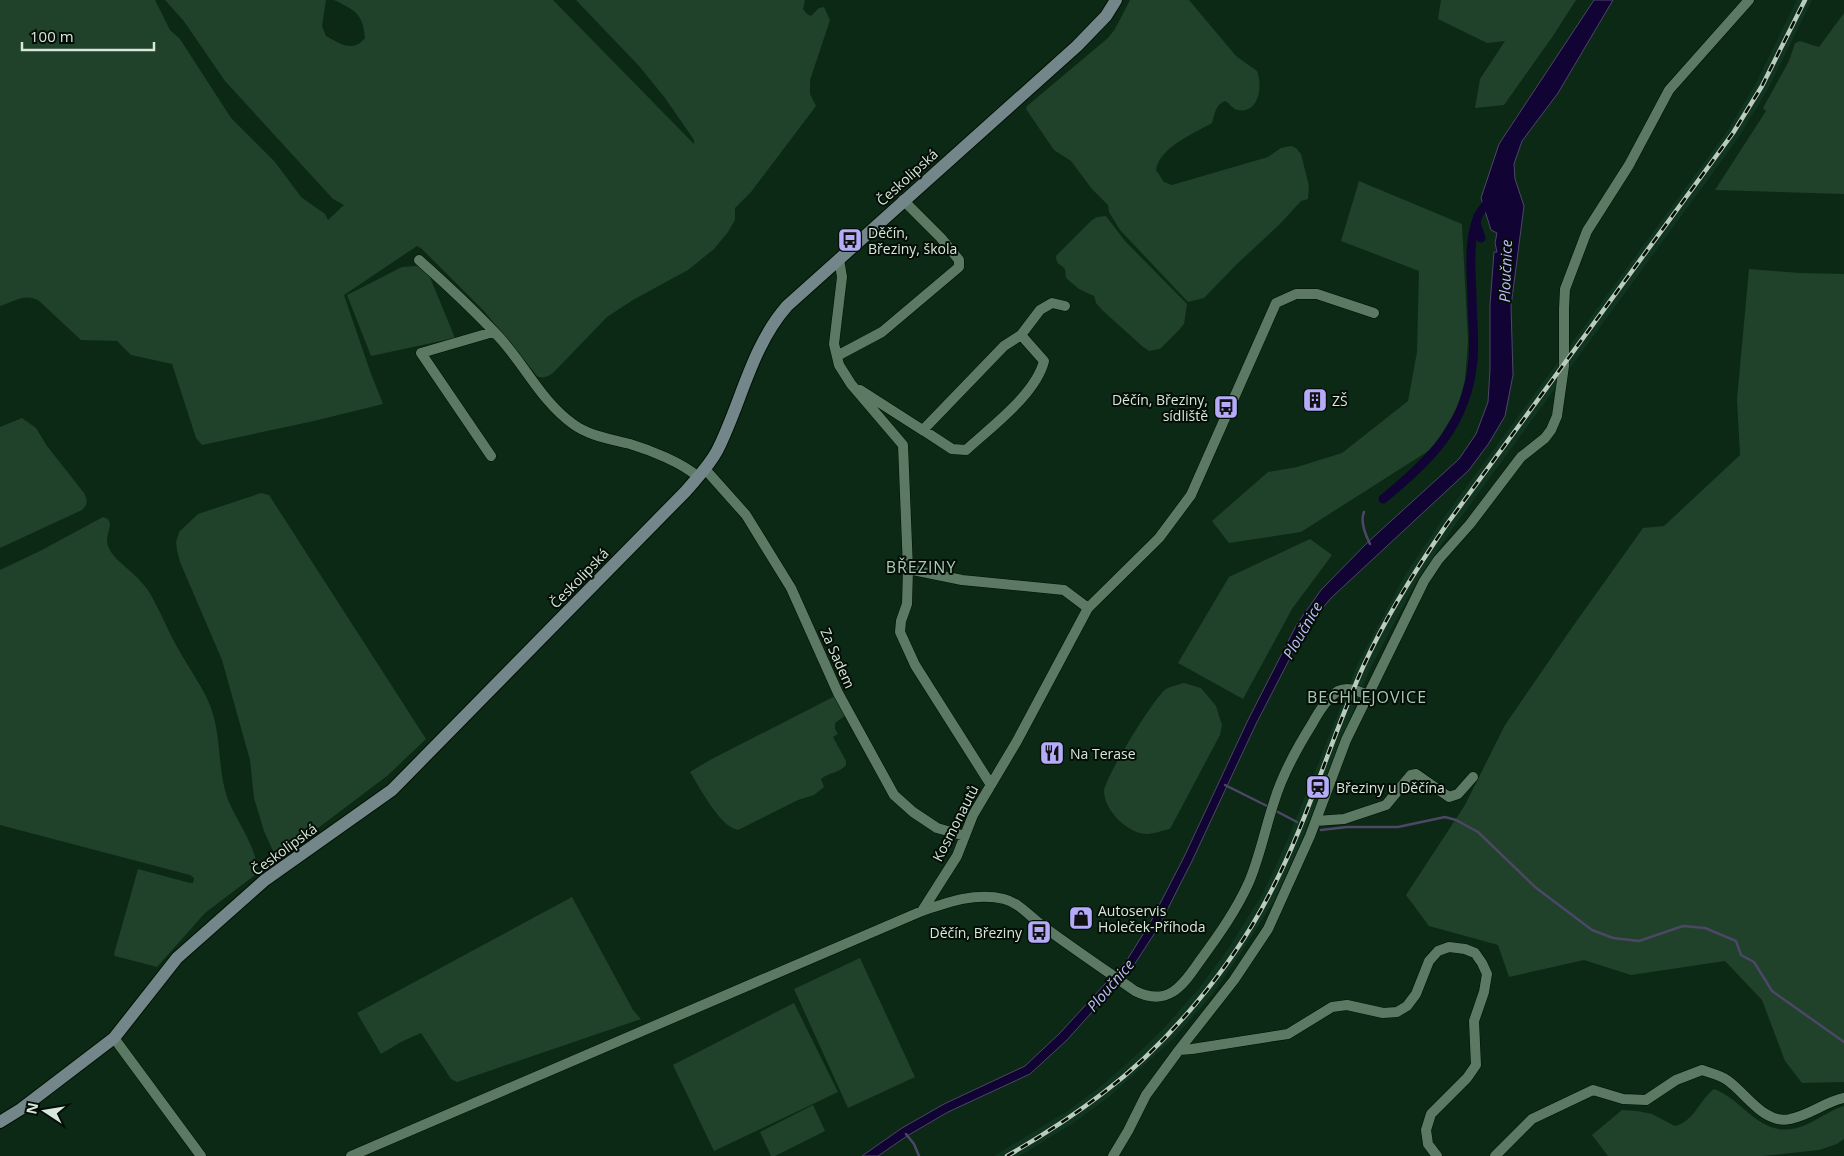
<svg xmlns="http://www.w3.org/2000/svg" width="1844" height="1156" viewBox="0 0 1844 1156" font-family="'Open Sans',sans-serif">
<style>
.built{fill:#10341d}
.green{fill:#20412a}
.water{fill:#120335;stroke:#4d4766}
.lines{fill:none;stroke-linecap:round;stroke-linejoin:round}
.stream{stroke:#4d4766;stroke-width:2.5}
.canal{stroke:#120335;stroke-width:9}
.minor-casing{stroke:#001102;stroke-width:11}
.secondary-casing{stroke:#001102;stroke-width:14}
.minor{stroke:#5c7a63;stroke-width:10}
.secondary{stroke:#73868a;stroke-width:12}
.rail-casing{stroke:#baccbe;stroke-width:4.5}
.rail{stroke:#040e06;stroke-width:2.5;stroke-dasharray:8;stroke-linecap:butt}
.labels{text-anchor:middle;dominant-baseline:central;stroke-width:4;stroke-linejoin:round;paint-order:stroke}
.street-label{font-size:14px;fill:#d7e7da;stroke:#040e06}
.poi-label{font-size:14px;fill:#d7e7da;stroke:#040e06;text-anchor:start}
.water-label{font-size:15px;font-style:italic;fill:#c0baff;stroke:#040e06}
.quarter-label{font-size:16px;letter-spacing:1px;fill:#aacab1;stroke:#040e06}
</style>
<rect width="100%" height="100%" fill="#0c2916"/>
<path class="built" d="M1797 0H1812L1768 89 1739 137 1453 528 1416 582 1370 669 1300 844 1275 899 1239 956 1211 996 1174 1038 1109 1097 1073 1123 1020 1156H994L1066 1112 1100 1087 1134 1057 1164 1028 1200 987 1228 949 1263 893 1288 839 1358 663 1405 575 1442 520 1728 130 1756 83Z"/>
<path class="green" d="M0 0H155L170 30 180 39 231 118 275 162 301 197 325 214 328 220 344 205 333 199 225 81 183 20 165 0H326L322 26 326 36C340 44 353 53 365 38 363 14 355 10 334 0H553L694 144V140L665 98 639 66 576 0H805L803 9 807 14 811 16 819 8 824 7 830 20 810 80V94L816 106 751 192 735 208V220L728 232 714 249 688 270 633 300 607 317 553 373C547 377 543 379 537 376L484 311 422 249 417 246 344 295 370 371 383 404 314 421 202 445 196 438 172 364 131 355 117 341 81 340 38 300C23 293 14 302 0 306Z
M1130 0H1189L1236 56 1257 71C1263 86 1259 114 1238 110 1232 109 1230 103 1225 101 1215 105 1215 114 1212 123 1194 133 1159 148 1156 170L1164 182 1172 185 1268 157 1281 148 1291 146 1296 148 1301 154 1309 186 1308 199 1301 201 1279 225 1238 263 1204 298 1188 302 1120 230 1109 212 1108 205 1092 189 1071 161 1054 150 1026 109 1027 106 1108 38 1115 29Z
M1441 0H1576L1553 36 1504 105 1475 108 1480 79 1505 41 1487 43 1438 19Z
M1844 13V194L1715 190 1766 111 1763 108 1789 61 1795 43 1800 41 1819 47Z
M1359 181 1462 224 1468 341 1465 380 1458 407 1433 448 1301 532 1229 543 1212 521 1268 472 1297 467 1342 453 1408 401 1417 352 1419 271 1341 241Z
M1106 216 1125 241 1187 304 1184 324 1178 331 1160 349 1149 351 1142 346 1102 310 1096 303 1094 296 1079 289 1066 278 1065 269C1060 264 1056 264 1056 256L1092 220 1097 217Z
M417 266 427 270 455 338 371 356 347 295 402 267Z
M1749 269 1800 273 1844 274V1082L1802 1083 1785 1061 1762 1000 1725 961 1631 975 1584 960 1509 977 1498 945 1429 926 1406 895 1465 805 1505 725 1571 629 1643 528 1664 526 1740 455 1737 399Z
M22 418 36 428 47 446 84 493C88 501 88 504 82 510L0 548V427Z
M261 493 269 495 426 739 387 776 285 853 273 851 264 831 254 798 250 760 222 660 180 562 177 550 176 542 179 532 198 514Z
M103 517 108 519 110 523C110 531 105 538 108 546 113 560 132 570 141 582 146 587 151 594 154 601 162 615 168 631 176 645 187 666 203 686 211 708 222 739 217 772 229 802 235 818 264 858 255 875L205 913 157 967 115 956 114 954 138 869 190 883H193L194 878 190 875 0 825V570L40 551Z
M1310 539 1332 555 1292 609 1243 699 1178 663 1229 577Z
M1184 683 1201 688 1216 706 1222 725 1220 735 1170 829C1163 830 1154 834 1147 834 1128 834 1104 810 1104 791 1104 779 1155 696 1166 689 1171 686 1178 685 1184 683Z
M835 696 846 715 835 723V729L838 734 833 737 846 761V765C840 773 829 772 821 779L824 787 814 795 798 800 738 830C720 827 700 788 690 772L710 760Z
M572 897 633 1010 641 1019 457 1082 451 1079 421 1033 401 1042 381 1054 357 1013Z
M860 958 915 1077 848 1108 794 989Z
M794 1003 838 1092 714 1151 673 1065Z
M1714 1089C1742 1099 1758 1134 1791 1129 1810 1127 1826 1111 1844 1106V1139L1837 1144 1819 1150 1763 1156H1608L1592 1135 1622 1110 1637 1111 1652 1114 1675 1126C1694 1122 1699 1100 1714 1089Z
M813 1105 825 1131 775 1156H771L760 1132Z"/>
<path class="water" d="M1594 0H1613L1558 93 1522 141 1514 164 1515 179 1524 206 1511 306 1513 375 1505 416 1489 443 1469 470 1331 598 1305 629 1256 724 1192 861 1158 928 1134 965 1067 1040 1030 1074 948 1112 907 1136 878 1156H862L902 1128 944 1104 1025 1066 1060 1033 1127 960 1150 923 1184 857 1248 720 1297 624 1321 590 1368 542 1459 459 1476 434 1488 402 1490 369V305L1494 252H1497L1495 243 1497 233 1491 230 1481 198 1499 144Z"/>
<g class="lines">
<path class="stream" d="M1364 512C1360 521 1366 536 1370 544
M1225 785 1269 807
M1274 810 1297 822
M1321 830 1347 827H1398L1445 817 1456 820 1478 832 1535 887 1592 930 1613 938 1639 941 1683 926 1705 928 1736 941 1741 955 1754 962 1772 991 1844 1042
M906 1134 914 1144 919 1156"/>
<path class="canal" d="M1476 223 1481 238
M1383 499C1431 460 1467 425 1473 360 1475 339 1472 317 1472 295 1471 269 1468 242 1478 216 1481 210 1487 204 1491 198"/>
<defs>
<path id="minor" d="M839 259 842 277 834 344 839 365 851 384 903 445 908 569 907 604 901 621 900 632 915 665 991 785
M419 260C447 285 474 310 499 337 525 365 541 401 573 424 589 436 611 439 630 444 650 450 683 463 698 477
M1021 335 1044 361C1036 394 991 427 966 450L952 449 923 430 1004 346Z
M1021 335 1040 310 1052 303 1065 306
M837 356 882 332 959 267V260L941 238 903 200
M860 390 924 431
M491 456 421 353 493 332
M705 469 746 515 791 588 838 693 894 795 913 812 937 828 965 836
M908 569 962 580 1064 590 1088 608
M1316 821 1344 819 1386 805 1411 775 1416 774 1449 797 1458 794 1473 777
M922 911 957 856 973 815 1017 741 1088 608 1159 538 1191 495 1276 303 1296 294H1317L1374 313
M114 1038 201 1156
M1179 1050 1192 1049 1288 1034 1332 1007 1347 1005 1383 1013 1397 1012 1407 1006 1416 994 1429 961 1438 951 1449 947 1465 949 1475 953 1482 963 1487 974 1484 992 1474 1021 1476 1065 1467 1078 1431 1114 1426 1130 1428 1144 1437 1156
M351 1156 922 911C948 902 976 892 1004 899 1020 903 1031 918 1044 927 1074 949 1105 970 1135 991 1167 1007 1182 987 1199 962 1218 936 1236 911 1249 882 1260 856 1265 829 1274 802 1282 775 1297 748 1312 724 1318 713 1327 698 1338 691 1348 686 1358 691 1367 695
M1113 1156 1128 1131 1146 1095 1179 1050 1234 980 1268 929 1310 836 1346 740 1424 581 1438 560 1470 524 1521 457 1545 438 1551 430 1557 416 1564 366V309L1565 289 1587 231 1629 165 1669 90 1749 0
M1495 1156 1532 1119 1593 1090 1623 1099 1646 1100 1676 1080 1702 1070C1710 1073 1720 1075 1727 1080 1746 1093 1764 1125 1790 1119 1810 1115 1825 1102 1844 1098"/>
<path id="secondary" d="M0 1122 21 1109 114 1038 177 958 265 880 392 790 686 491C696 479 709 466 717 451 741 404 751 347 787 306L1077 46 1106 16 1116 0"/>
</defs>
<use href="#minor" class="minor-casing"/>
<use href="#secondary" class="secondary-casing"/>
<use href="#minor" class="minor"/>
<use href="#secondary" class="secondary"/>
<defs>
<path id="rail" d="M1007 1156C1040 1137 1073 1116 1103 1093 1167 1045 1231 968 1268 897 1307 824 1329 743 1363 667 1386 616 1416 569 1447 524L1733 133 1762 86 1805 0"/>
</defs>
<use href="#rail" class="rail-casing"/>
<use href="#rail" class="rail"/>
</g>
<defs>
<symbol id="bus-square" viewBox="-11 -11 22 22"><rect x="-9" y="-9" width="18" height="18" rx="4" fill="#b4acf9" stroke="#040e06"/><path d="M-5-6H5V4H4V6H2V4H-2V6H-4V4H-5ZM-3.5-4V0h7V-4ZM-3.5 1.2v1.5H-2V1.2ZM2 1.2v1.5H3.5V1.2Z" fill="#111"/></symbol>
<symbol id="building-square" viewBox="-11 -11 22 22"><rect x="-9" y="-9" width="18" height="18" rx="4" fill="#b4acf9" stroke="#040e06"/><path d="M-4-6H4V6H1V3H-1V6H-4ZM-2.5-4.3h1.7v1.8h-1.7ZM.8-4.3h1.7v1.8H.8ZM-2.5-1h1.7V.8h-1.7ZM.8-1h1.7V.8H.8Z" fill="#111"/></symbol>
<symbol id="restaurant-square" viewBox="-11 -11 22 22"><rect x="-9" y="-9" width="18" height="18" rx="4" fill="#b4acf9" stroke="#040e06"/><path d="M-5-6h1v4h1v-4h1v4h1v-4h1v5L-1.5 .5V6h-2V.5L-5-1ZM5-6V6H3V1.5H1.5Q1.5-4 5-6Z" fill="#111"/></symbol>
<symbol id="station-square" viewBox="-11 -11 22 22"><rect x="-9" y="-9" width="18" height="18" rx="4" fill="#b4acf9" stroke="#040e06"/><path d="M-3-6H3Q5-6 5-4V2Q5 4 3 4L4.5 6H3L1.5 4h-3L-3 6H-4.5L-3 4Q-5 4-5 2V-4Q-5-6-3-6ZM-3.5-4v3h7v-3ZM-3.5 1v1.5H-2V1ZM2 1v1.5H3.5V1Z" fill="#111"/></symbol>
<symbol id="shop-square" viewBox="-11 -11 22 22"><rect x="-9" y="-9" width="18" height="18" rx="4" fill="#b4acf9" stroke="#040e06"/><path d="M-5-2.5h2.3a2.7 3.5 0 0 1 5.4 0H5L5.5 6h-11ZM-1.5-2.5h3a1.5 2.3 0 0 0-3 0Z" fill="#111"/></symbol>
</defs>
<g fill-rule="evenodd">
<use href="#bus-square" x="836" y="226" width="28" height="28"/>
<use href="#building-square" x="1301" y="386" width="28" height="28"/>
<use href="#bus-square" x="1212" y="393" width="28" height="28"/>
<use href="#restaurant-square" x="1038" y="739" width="28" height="28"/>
<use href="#station-square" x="1304" y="773" width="28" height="28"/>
<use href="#shop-square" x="1067" y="904" width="28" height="28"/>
<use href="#bus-square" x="1025" y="918" width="28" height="28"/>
</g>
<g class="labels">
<g class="street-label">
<text transform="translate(907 177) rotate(-42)">Českolipská</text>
<text transform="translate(579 578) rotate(-46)">Českolipská</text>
<text transform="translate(838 658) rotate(66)">Za Sadem</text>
<text transform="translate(955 823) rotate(-63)">Kosmonautů</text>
<text transform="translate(284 849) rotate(-36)">Českolipská</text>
</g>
<g class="poi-label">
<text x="868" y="232">Děčín,<tspan x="868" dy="16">Březiny, škola</tspan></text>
<text x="1208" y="399" text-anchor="end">Děčín, Březiny,<tspan x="1208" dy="16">sídliště</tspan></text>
<text x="1332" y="400">ZŠ</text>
<text x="1070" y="753">Na Terase</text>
<text x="1336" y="787">Březiny u Děčína</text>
<text x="1098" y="910">Autoservis<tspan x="1098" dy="16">Holeček-Příhoda</tspan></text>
<text x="1022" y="932" text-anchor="end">Děčín, Březiny</text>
</g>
<g class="water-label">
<text transform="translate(1505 271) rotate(-88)">Ploučnice</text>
<text transform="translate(1302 630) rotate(-60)">Ploučnice</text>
<text transform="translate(1110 985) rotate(-49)">Ploučnice</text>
</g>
<g class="quarter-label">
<text x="921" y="567">BŘEZINY</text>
<text x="1367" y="697">BECHLEJOVICE</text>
</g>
</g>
<g transform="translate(45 1111) rotate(282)" stroke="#040e06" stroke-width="4" paint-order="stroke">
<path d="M0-4L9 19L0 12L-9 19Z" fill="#d7e7da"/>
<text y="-8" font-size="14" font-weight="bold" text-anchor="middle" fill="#d7e7da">N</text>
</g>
<path d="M22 42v8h132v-8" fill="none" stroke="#d7e7da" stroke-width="2.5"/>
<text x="30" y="42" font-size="15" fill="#d7e7da" stroke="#040e06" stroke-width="4" paint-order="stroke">100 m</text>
</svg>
